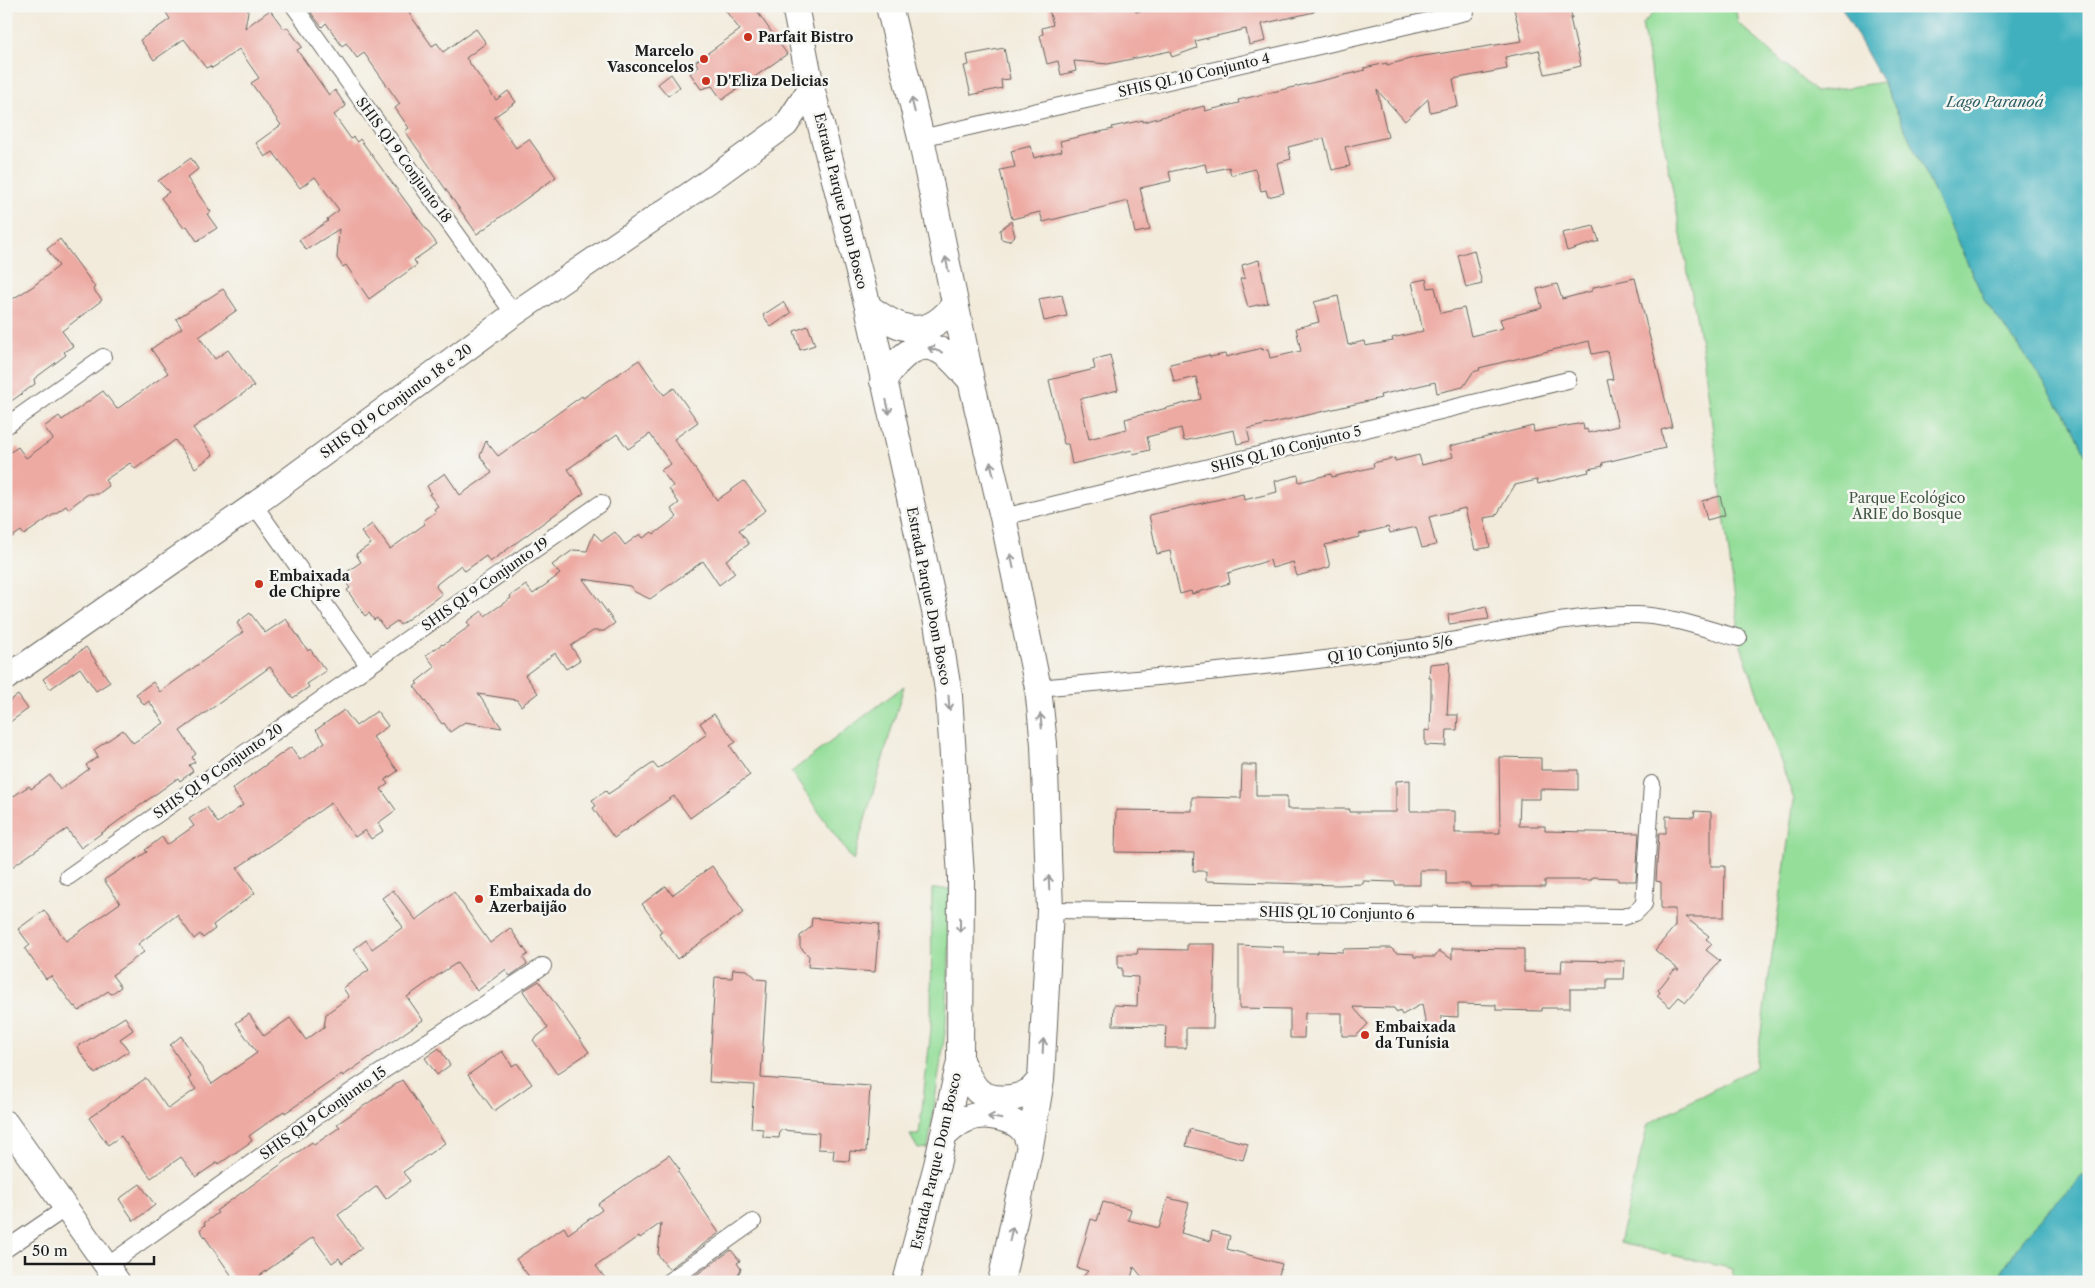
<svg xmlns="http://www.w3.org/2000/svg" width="2095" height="1288" viewBox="0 0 2095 1288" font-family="'Libre Caslon Text',serif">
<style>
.green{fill:#94de9a;stroke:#587d5b}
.water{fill:#41b0be;stroke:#2e666d}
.building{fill:#edaaa3}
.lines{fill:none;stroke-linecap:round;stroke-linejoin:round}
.street-casing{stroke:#67645f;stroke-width:18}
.secondary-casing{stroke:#67645f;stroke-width:26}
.primary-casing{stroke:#67645f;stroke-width:28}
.street{stroke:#fff;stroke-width:16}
.secondary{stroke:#fff;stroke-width:24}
.primary{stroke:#fff;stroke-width:26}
.oneway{stroke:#999}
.poi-dot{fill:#c8321e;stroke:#f6f6f2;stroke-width:2}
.labels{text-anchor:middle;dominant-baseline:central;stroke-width:5;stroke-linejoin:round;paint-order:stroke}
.poi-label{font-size:14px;font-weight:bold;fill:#1c1c1c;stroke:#f6f6f2;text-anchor:start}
.street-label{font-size:14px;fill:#1c1c1c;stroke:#f6f6f2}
.park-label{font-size:14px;fill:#405642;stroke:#f6f6f2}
.water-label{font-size:15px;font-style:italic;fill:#2d5f65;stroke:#f6f6f2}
</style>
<rect width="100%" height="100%" fill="#f6f6f2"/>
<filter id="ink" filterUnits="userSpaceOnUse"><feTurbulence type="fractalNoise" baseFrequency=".02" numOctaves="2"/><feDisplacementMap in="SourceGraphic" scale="10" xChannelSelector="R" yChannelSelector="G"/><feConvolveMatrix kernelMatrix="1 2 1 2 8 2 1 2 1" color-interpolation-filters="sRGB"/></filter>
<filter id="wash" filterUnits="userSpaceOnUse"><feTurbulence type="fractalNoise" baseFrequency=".0096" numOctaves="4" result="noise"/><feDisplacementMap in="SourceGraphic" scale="20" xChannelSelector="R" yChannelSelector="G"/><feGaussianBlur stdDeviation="1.12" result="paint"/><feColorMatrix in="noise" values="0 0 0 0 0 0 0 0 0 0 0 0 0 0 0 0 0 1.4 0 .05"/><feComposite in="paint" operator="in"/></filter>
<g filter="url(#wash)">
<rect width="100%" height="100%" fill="#f2ebdb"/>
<path class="green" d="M1661 6H1735L1738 23 1816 92 1883 82 1986 303 2019 346 2074 429 2089 462V1173L2081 1177 2023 1238 1996 1282H1732L1733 1269 1619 1243 1648 1124 1756 1067 1794 800 1741 646 1703 354 1642 24Z
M904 686 853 861 791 772Z
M932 889H952L946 1026 928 1148 918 1149 910 1135H919L931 1030Z"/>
<path class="water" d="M1841 6H2089V462L2074 429 2019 346 1986 303 1883 82Z
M2089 1173V1282H1996L2023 1238 2081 1177Z"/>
<g id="blocks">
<path class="building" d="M162 6H249L245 28 270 10 284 29 287 27 302 47 297 50 329 95 335 90 346 106 334 115 351 139 353 137 357 142 360 139 437 244 414 260 417 265 369 299 346 265 343 267 337 258 339 229 306 250 299 240 328 221 327 219 339 210 315 177 300 188 273 152 265 157 256 143 281 125 251 83 259 78 239 49 217 65 212 68 210 66 206 68 184 39 154 60 140 40 170 19Z
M319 6H404L432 46 437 43 443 52 476 29 486 43 466 58 496 100 508 91 516 102 494 117 516 148 529 139 556 177 477 234 405 131 409 128 395 108 400 104 364 53 357 58 346 43 342 46 326 23 322 27 311 13Z
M722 6H753L787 54 722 100 712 86 701 89 690 73 699 67 695 62 740 30Z
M1048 6H1134L1136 12 1159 6H1314V12L1262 24 1266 41 1249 45 1246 29 1195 41 1197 48 1172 57 1170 51 1108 64 1074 61 1076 71 1061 75 1058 61 1047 64 1040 35 1043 34 1042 28 1053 25Z
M1525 6H1570L1572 18H1570L1581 66 1545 74 1539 50 1505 57 1507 69 1453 79 1458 106 1430 112 1428 99 1405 121 1377 90 1388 137 1345 147 1350 166 1332 170 1324 138 1288 147 1291 159 1277 163 1284 193 1268 197 1266 190 1261 191 1255 169 1231 175 1229 167 1207 172 1205 164 1169 172 1171 181 1140 188 1150 230 1135 233 1128 201 1043 222 1040 212 1012 219 1000 170 1015 167 1011 151 1031 146 1034 158 1062 151 1060 141 1113 129 1112 127 1143 120V122L1204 106 1205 111 1239 103 1238 100 1354 73 1365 70 1364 68 1387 63V65L1417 57 1522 41 1514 9Z
M1004 48 1010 79 1001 80 1002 88 971 95 964 66 969 65 967 55Z
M671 74 680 87 668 96 658 84Z
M191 158 198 169 187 178 211 212 207 214 217 228 197 241 187 226 184 228 161 198 169 192 158 181Z
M1011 221 1015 236 1009 241 1001 239 1000 230Z
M1594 226 1599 241 1567 251 1562 233Z
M60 239 95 287 93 289 102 300 62 331 73 346 64 352 66 355 34 379 35 384 6 405V303L32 287 59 266 47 249Z
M1474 250 1482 284 1466 288 1458 255Z
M1259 260 1268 303 1248 307 1240 279 1245 278 1242 265Z
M1635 278 1672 427 1661 430 1665 448 1602 463 1603 466 1588 469 1589 472 1538 484 1537 480 1515 485 1496 516 1484 518 1490 547 1475 550 1465 508 1429 517 1436 545 1422 548 1416 527 1390 533 1388 527 1359 534V537L1325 545 1330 567 1297 576 1293 562 1272 568 1270 560 1228 573 1230 583 1192 594 1191 591 1180 594 1170 551 1157 554 1149 515 1243 494 1244 500 1277 492 1275 481 1298 475 1299 482 1331 474 1332 477 1374 467 1373 463 1395 458V461L1419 455 1422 465 1453 457 1450 446 1533 426 1534 432 1583 423 1584 430 1587 429 1588 433 1618 426 1607 380 1613 379 1607 351 1592 354 1589 341 1479 368 1480 370 1473 372 1463 387 1437 393 1435 382 1380 395 1381 398 1247 429 1250 441 1237 444 1234 430 1184 441 1181 428 1147 437 1150 450 1133 454 1132 450 1072 464 1068 444H1064L1049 380 1095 369 1093 360 1110 355 1118 390 1080 399 1089 439 1127 429 1125 419 1201 399 1196 377 1174 382 1170 364 1209 355 1210 357 1225 354 1226 357 1262 348V350L1268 349 1270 358 1301 351 1296 328 1319 322 1314 302 1338 296 1348 345 1364 341 1365 346 1393 341 1392 338 1423 331 1412 282 1426 279 1428 288 1435 287 1441 313 1464 308 1471 336 1503 328 1500 319 1542 308 1537 289 1557 284 1562 299 1592 291 1594 287Z
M223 289 237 310 199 337 215 359 228 350 254 386 193 428 213 455 195 468 175 440 135 469 130 463 105 480 109 486 98 494H88L68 509 66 506 24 535 21 531 6 541V455L18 447 26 458 53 439 44 427 59 416 62 420 103 391 117 409 168 373 151 349 182 328 176 319Z
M1062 295 1067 316 1044 321 1039 299Z
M783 302 791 313 771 327 763 315Z
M808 326 815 345 800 350 794 331Z
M639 360 664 395 674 388 698 422 674 439 717 500 744 481 766 510 739 530 749 544 726 560 735 573 719 585 703 561 650 599 635 592 630 586 583 579 615 623 604 631H593L571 646 580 660 566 669 555 653 525 675 538 693 521 706 517 700 478 694 502 728 465 722 450 732 444 723 442 724 414 686 418 684 416 682 435 667 426 655 442 644 443 645 470 626 467 622 482 611 485 616 511 598 510 596 526 585 533 594 560 574 552 565 573 550 587 551 594 533 602 541 615 532 625 545 640 534 643 538 652 532 654 534 677 517 671 509 679 503 669 489 673 486 661 470 671 464 650 434 628 449 617 434 568 469 584 493 490 562 486 556 465 571 461 565 437 584 436 587 442 594 400 625 397 621 385 629 377 618 374 620 369 613 365 616 347 590 350 588 341 576 361 562 356 554 371 544 361 532 372 524 390 549 425 524 423 521 436 512 434 509 438 506 429 494 431 493 427 486 445 473 460 495 492 473 480 456 486 441 498 456 582 396 583 398Z
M1720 496 1725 515 1707 520 1702 501Z
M1486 606 1489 619 1449 624 1448 615Z
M250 613 265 633 286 619 308 651 310 649 326 671 307 684 309 687 293 698 270 667 180 731 196 754 192 757 195 762 189 765 193 771 180 781 178 778 81 848 67 829 6 871V801L29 786 31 789 50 775 60 790 89 769 86 765 98 757 94 750 123 730 133 743 164 723 149 701 144 705 136 694 153 682 160 692 243 632 237 623Z
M86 647 110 682 96 691 80 668 50 689 43 679Z
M1450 662 1447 715H1458L1457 730H1447L1446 746 1425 745V730L1430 731 1431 696V678H1429L1430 664Z
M18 695 28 709 6 725V703Z
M344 710 356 726 377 711 388 726 373 737 398 771 385 780 388 784 381 789 396 810 378 823 383 831 371 839 365 830 355 837 331 803 237 868 255 893 213 925 215 929 203 938 200 934 194 939 177 915 138 944 144 952 112 975 121 987 111 994 108 991 79 1011 75 1006 74 1007 51 976 46 979 25 949 30 945 18 929 44 910 66 941 120 903 104 880 147 852 145 850 162 837 167 845 194 826 189 819 207 807 218 823 243 805 232 789 291 747 300 760 325 742 316 730Z
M714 714 736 742 730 746 750 775 690 818 674 796 614 838 593 808 596 806 592 800 606 791 608 794 620 786 653 763 658 769 707 734 700 723Z
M1499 757 1541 758V770H1578V790L1540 789V799H1520L1519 826H1545V831L1639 833 1636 881H1618V878L1592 877V880H1545V887H1470V884H1446V870H1420V885H1395V882L1363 881V884L1338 885 1206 881V871H1193L1194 853 1115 852 1116 810 1192 811V797L1241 798 1242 765H1256V796H1287V809H1350L1349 812H1396V781L1410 780V811H1455V833H1500Z
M1695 811 1711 812V866H1725L1724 917H1685L1709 936 1706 939 1712 944 1706 950 1720 961 1686 1002 1679 997 1670 1007 1657 996 1660 992 1658 990 1674 970H1679L1655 950 1675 926V909H1661V882L1656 881 1659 833H1666V816L1694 817Z
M712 866 744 912 677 959 659 934 662 932 642 904 666 886 672 895Z
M393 890 416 920 454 892 490 943 510 928 528 954 523 958 527 964 510 976 505 970 477 991 457 963 441 973 407 997 423 1020 343 1076 342 1074 285 1113 284 1111 249 1136 252 1141 219 1164 218 1162 196 1177 181 1157 151 1178 121 1136 108 1145 89 1118 146 1078 168 1109 196 1089 188 1079 191 1077 170 1045 181 1036 212 1084 257 1053 236 1023 249 1014 264 1036 290 1018 306 1040 324 1027 326 1014 349 997 343 988 369 970 354 949 366 940 372 949 403 927 382 898Z
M812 918 879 924 875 972 808 967 809 956 800 947V936L811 927Z
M1187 944H1215L1213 1028H1186V1048H1165L1166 1026 1113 1025 1114 1005 1137 1006 1138 977 1122 976V968H1118V954H1137L1138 949 1187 950Z
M1239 945 1284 947V953H1318V951L1343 952V949L1384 948H1391L1396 953 1414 954V957H1435L1439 951 1452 959V948L1524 949V972L1561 973 1562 960 1625 961 1624 979H1607V989H1570V1008H1542V1011L1496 1010V1005L1458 1004V1017L1442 1016V1032H1427L1422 1004 1402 1015 1400 1011 1397 1013 1394 1008 1353 1007 1368 1024 1356 1036H1342V1013H1305L1304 1038H1290V1009L1239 1008Z
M733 969 747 970 757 979 767 980 761 1078 870 1086 866 1152 850 1151 849 1161 833 1160 834 1150 818 1149 819 1133 780 1130 779 1138 763 1137V1129L751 1128 754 1085 709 1082 715 977 732 978Z
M539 981 589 1052 557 1074 533 1040 548 1028 523 991Z
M125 1017 133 1030 120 1039 129 1051 95 1074 77 1047Z
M439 1048 450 1065 437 1075 425 1058Z
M502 1051 512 1066 517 1063 532 1084 494 1111 468 1075Z
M402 1080 445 1143 403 1172 410 1181 386 1199 377 1186 338 1215 362 1248 342 1263 339 1258 332 1263 313 1237 251 1282H236L200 1230 205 1225 204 1223 218 1213 216 1211 312 1142 314 1145 340 1127 337 1124Z
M1190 1129 1248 1144 1243 1160 1186 1146Z
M669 1155 680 1170 678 1172 719 1233 669 1269 658 1255 661 1223 640 1238 639 1236 596 1266 608 1282H533L516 1259 564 1227 568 1234 602 1210 598 1204Z
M140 1184 155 1205 134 1221 119 1199Z
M1168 1198 1189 1203 1181 1233 1210 1241 1212 1231 1230 1236 1227 1249 1282 1264 1277 1282H1146L1134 1267 1130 1282H1078L1088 1271 1077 1268 1091 1219 1097 1221 1103 1202 1131 1209 1128 1220 1159 1228Z
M731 1250 740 1261 737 1263 741 1269 734 1282H686Z"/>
</g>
</g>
<g filter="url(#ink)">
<use href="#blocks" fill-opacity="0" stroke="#67645f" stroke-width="1"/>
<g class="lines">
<defs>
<path id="street" d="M294 6 514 314
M921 138 1466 12
M6 426 103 357
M254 505 368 665
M1003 517 1568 380
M1038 688C1160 677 1281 666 1402 649 1480 639 1557 614 1637 615 1671 616 1706 629 1739 638
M68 877 601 503
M1050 910 1623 917 1635 913 1644 904 1652 784
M6 1249 66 1208
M107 1266 352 1091 543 966
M668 1282 753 1222"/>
<path id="secondary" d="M6 678 254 505 514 314 709 181 786 125 811 87
M6 1123 118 1282"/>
<path id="primary" d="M795 6 811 87 868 307 935 611 949 696 961 876 960 1061 937 1165 906 1282
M889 6 921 138 971 380 1003 517 1038 688 1044 744 1050 910 1041 1080 1030 1146 1001 1282
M868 307C901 331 927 342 955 304
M883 381C898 358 921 332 949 357 957 364 964 373 971 380
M960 1061C965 1070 970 1083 978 1091 991 1102 1017 1100 1030 1091 1034 1088 1037 1083 1041 1080
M943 1136C951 1129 959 1121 969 1118 985 1112 1014 1118 1024 1131 1027 1135 1028 1141 1030 1146"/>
</defs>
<use href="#street" class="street-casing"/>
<use href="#secondary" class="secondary-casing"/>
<use href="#primary" class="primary-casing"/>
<use href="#street" class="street"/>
<use href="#secondary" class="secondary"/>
<use href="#primary" class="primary"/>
</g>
<defs><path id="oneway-shaft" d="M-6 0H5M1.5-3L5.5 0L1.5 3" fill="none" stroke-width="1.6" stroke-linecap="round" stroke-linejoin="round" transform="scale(1.25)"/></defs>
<g class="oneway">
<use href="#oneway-shaft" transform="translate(913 105) rotate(-104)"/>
<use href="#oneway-shaft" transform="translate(947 264) rotate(-102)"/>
<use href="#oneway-shaft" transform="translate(935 350) rotate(-161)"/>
<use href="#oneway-shaft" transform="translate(888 407) rotate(77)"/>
<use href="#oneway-shaft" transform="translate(992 469) rotate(-103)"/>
<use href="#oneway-shaft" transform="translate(1012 561) rotate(-102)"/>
<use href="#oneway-shaft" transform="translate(949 703) rotate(86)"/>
<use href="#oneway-shaft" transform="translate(1041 721) rotate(-96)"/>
<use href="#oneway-shaft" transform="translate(1049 883) rotate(-92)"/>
<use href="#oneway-shaft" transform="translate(960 925) rotate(90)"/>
<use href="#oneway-shaft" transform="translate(1043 1046) rotate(-87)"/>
<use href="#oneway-shaft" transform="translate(995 1118) rotate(-170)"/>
<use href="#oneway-shaft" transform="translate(1011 1234) rotate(-78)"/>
</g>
</g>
<g class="poi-dot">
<circle cx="748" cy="37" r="5"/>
<circle cx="704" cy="59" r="5"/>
<circle cx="706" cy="81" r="5"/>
<circle cx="259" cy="584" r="5"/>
<circle cx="479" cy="899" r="5"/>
<circle cx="1365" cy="1035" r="5"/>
</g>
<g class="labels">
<g class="poi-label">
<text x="758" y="37">Parfait Bistro</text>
<text x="694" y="51" text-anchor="end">Marcelo<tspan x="694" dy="16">Vasconcelos</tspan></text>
<text x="716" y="81">D'Eliza Delicias</text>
<text x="269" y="576">Embaixada<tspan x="269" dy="16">de Chipre</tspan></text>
<text x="489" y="891">Embaixada do<tspan x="489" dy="16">Azerbaijão</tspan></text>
<text x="1375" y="1027">Embaixada<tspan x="1375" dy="16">da Tunísia</tspan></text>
</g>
<g class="street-label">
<text transform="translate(1194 75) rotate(-13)">SHIS QL 10 Conjunto 4</text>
<text transform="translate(404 160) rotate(54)">SHIS QI 9 Conjunto 18</text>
<text transform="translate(841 201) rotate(76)">Estrada Parque Dom Bosco</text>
<text transform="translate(396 401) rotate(-36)">SHIS QI 9 Conjunto 18 e 20</text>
<text transform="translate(1286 449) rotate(-14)">SHIS QL 10 Conjunto 5</text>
<text transform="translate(485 584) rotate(-35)">SHIS QI 9 Conjunto 19</text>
<text transform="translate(929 596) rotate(79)">Estrada Parque Dom Bosco</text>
<text transform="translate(1390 649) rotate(-8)">QI 10 Conjunto 5/6</text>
<text transform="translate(218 771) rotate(-35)">SHIS QI 9 Conjunto 20</text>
<text transform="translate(1337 913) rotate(1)">SHIS QL 10 Conjunto 6</text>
<text transform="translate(323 1113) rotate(-35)">SHIS QI 9 Conjunto 15</text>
<text transform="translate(936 1161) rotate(-77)">Estrada Parque Dom Bosco</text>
</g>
<g class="park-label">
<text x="1907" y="498">Parque Ecológico<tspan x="1907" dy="16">ARIE do Bosque</tspan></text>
</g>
<g class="water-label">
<text x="1995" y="101">Lago Paranoá</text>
</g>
</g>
<rect width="2095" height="1288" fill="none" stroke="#f6f6f2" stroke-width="25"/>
<path d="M25 1256v8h129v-8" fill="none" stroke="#1c1c1c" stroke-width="2.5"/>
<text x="32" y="1256" font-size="15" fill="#1c1c1c" stroke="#f6f6f2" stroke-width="4" paint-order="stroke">50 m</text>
</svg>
